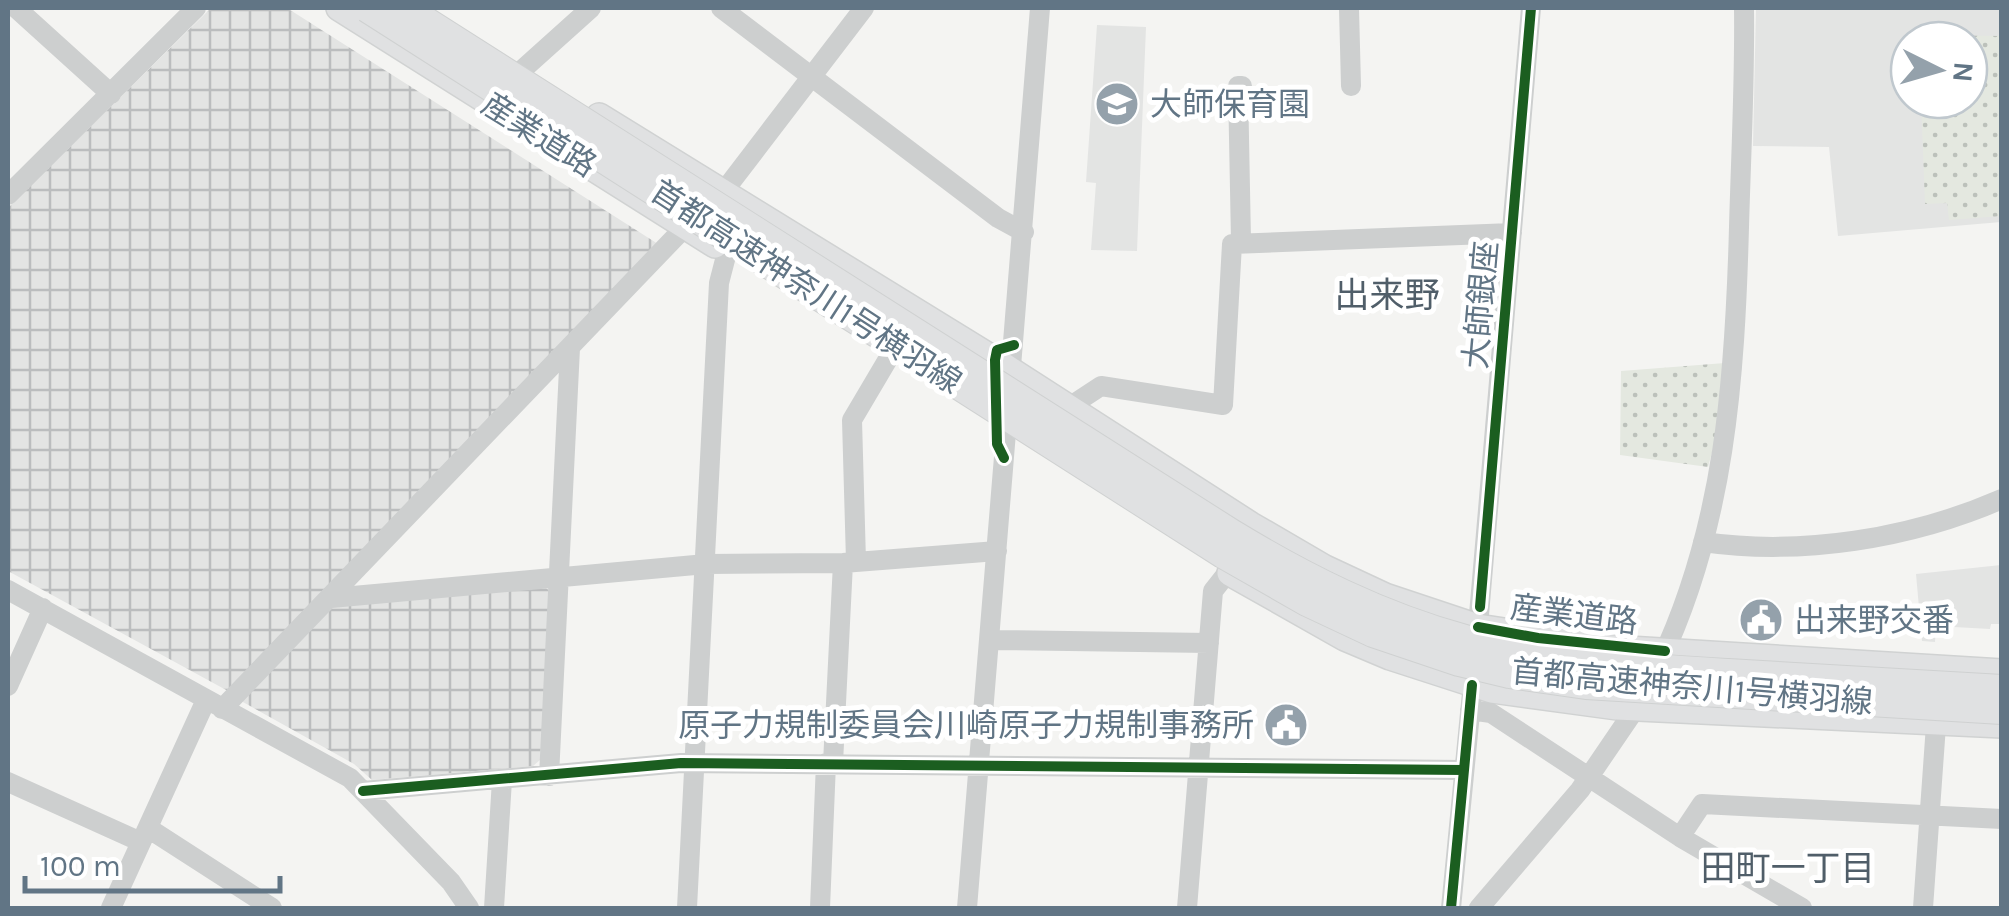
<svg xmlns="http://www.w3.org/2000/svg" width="2009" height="916" viewBox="0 0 2009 916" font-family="Karla,'Noto Sans JP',sans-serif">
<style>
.built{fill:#e3e4e3;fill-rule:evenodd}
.industrial{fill:url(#industrial-grid)}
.park{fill:url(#park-dots)}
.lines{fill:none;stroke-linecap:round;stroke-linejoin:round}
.major-casing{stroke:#d0d2d2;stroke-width:28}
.minor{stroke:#cdcfcf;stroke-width:20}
.major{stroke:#e0e1e2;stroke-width:25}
.highway-bridge-casing{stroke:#cfd1d1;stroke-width:30;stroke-linecap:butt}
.highway-bridge{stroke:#e0e1e2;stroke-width:28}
.cycleway-casing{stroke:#fff;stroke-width:16}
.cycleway{stroke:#1b5e20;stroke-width:10}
.labels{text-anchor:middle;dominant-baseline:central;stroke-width:10;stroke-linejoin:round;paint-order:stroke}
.poi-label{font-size:32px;fill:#617585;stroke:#fff;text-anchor:start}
.street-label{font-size:32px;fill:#617585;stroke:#fff}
.neighbourhood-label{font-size:35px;fill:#505e69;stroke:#fff}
</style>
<defs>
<pattern id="industrial-grid" width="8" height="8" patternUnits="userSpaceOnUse" patternTransform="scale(2.5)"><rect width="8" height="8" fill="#e3e4e3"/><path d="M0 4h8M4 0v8" fill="none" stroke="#bbbdbe"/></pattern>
<pattern id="park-dots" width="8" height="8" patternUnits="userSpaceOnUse" patternTransform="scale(2.5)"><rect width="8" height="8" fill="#e4e8e0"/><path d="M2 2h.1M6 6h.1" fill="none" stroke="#bcc1bb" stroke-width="1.8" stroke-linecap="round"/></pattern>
</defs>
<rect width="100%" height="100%" fill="#f4f4f2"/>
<path class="built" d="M1756 8H2001V222L1838 236 1829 147 1753 146ZM1909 40H1969V100H1909Z
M1097 25 1146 27 1137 251 1091 250 1096 183 1086 182Z
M2001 565V624H1991L1990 629 1936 626 1935 642 1922 641 1916 574Z"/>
<path class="industrial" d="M211 8H287L658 244 228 691 8 571V208Z
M546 588 551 592 540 760 533 766 372 780 354 764 241 701 334 605Z"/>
<path class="park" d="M1918 35 2001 36V216L1949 220 1947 203 1925 204 1921 100H1969V40H1919Z
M1725 363 1719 427 1708 467 1620 455 1621 371Z"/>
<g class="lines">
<defs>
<path id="major" d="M339 8 715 245
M599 116 995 360 1251 525 1325 568 1385 596 1478 627 1612 648 2002 672
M1230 573 1345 638 1390 657 1492 690 1617 707 2002 725"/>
</defs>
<use href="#major" class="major-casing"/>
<path class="minor" d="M16 8 111 94
M721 8 998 218 1024 232
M1349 8 1351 86
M522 70 591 8
M8 195 196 8
M1241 241 1238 86H1242
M1010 379 1040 8
M1066 409 1101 386 1223 405 1232 244 1512 233
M1703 542C1801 556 1910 539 2002 499
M856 561 852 420 891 354
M8 590 350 778 451 882 469 908
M331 598 706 564 843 563 997 551
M1477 638 1531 8
M991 640 1209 643
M1659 664C1725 526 1735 378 1739 227 1741 154 1745 81 1744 8
M8 686 43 608
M222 709 685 227 724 191 864 8
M1470 710 1491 713 1680 837 1802 908
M833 763 843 563
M549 776 570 348
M8 782 141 842
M363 791 681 763 1464 770
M148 828 272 908
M1680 837 1702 804 2002 819
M111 908 206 700
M494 908 502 780
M687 908 719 283 727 252
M820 908 826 763
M967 908 1008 408
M1187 908 1213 591 1228 572
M1451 908 1474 672
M1479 908 1580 790 1642 699
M1923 908 1937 711"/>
<use href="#major" class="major"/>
<defs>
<path id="highway-bridge" d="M367 8 1223 554 1307 602 1373 633 1459 662 1509 674 1586 685 2002 710
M405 8 1231 533C1305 578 1381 616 1465 639 1550 663 1640 668 1728 673 1819 678 1910 684 2002 689"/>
</defs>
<use href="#highway-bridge" class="highway-bridge-casing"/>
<use href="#highway-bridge" class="highway-bridge"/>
<defs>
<path id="cycleway" d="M1004 458 997 444 995 360 997 350 1014 345
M1480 607 1531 8
M1478 627 1538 638 1665 651
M363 791 681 763 1464 770
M1451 908 1472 685"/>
</defs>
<use href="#cycleway" class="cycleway-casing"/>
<use href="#cycleway" class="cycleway"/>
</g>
<defs>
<symbol id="school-disc" viewBox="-11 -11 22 22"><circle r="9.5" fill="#94a1ab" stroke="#fff"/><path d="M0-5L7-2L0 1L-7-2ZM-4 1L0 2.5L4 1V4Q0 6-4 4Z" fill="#fff"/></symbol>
<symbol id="civic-disc" viewBox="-11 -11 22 22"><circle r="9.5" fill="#94a1ab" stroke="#fff"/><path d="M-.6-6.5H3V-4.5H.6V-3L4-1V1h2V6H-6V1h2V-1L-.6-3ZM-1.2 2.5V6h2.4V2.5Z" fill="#fff"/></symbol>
</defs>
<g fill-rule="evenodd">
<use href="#school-disc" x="1092" y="79" width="50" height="50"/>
<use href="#civic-disc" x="1736" y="595" width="50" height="50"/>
<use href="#civic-disc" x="1261" y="700" width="50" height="50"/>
</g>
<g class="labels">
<g class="poi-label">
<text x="1150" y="104">大師保育園</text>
<text x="1794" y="620">出来野交番</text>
<text x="1254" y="725" text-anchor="end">原子力規制委員会川崎原子力規制事務所</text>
</g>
<g class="street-label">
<text transform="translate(539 135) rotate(32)">産業道路</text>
<text transform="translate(806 287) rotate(33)">首都高速神奈川1号横羽線</text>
<text transform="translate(1481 305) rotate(-85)">大師銀座</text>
<text transform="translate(1574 615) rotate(7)">産業道路</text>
<text transform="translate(1692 687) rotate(5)">首都高速神奈川1号横羽線</text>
</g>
<g class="neighbourhood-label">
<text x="1387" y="295">出来野</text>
<text x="1788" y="868">田町一丁目</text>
</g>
</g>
<rect width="2009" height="916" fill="none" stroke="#617585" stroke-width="20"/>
<g transform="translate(1939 70) rotate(95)"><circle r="48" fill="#ffffff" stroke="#c0c8ce" stroke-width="2.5"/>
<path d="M0-8L18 38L0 25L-18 38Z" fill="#94a1ab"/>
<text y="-15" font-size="28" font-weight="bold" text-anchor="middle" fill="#617585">N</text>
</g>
<path d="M25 876v15h255v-15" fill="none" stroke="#617585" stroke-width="5"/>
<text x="40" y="876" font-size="30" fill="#617585" stroke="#ffffff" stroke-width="8" paint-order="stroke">100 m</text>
</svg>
